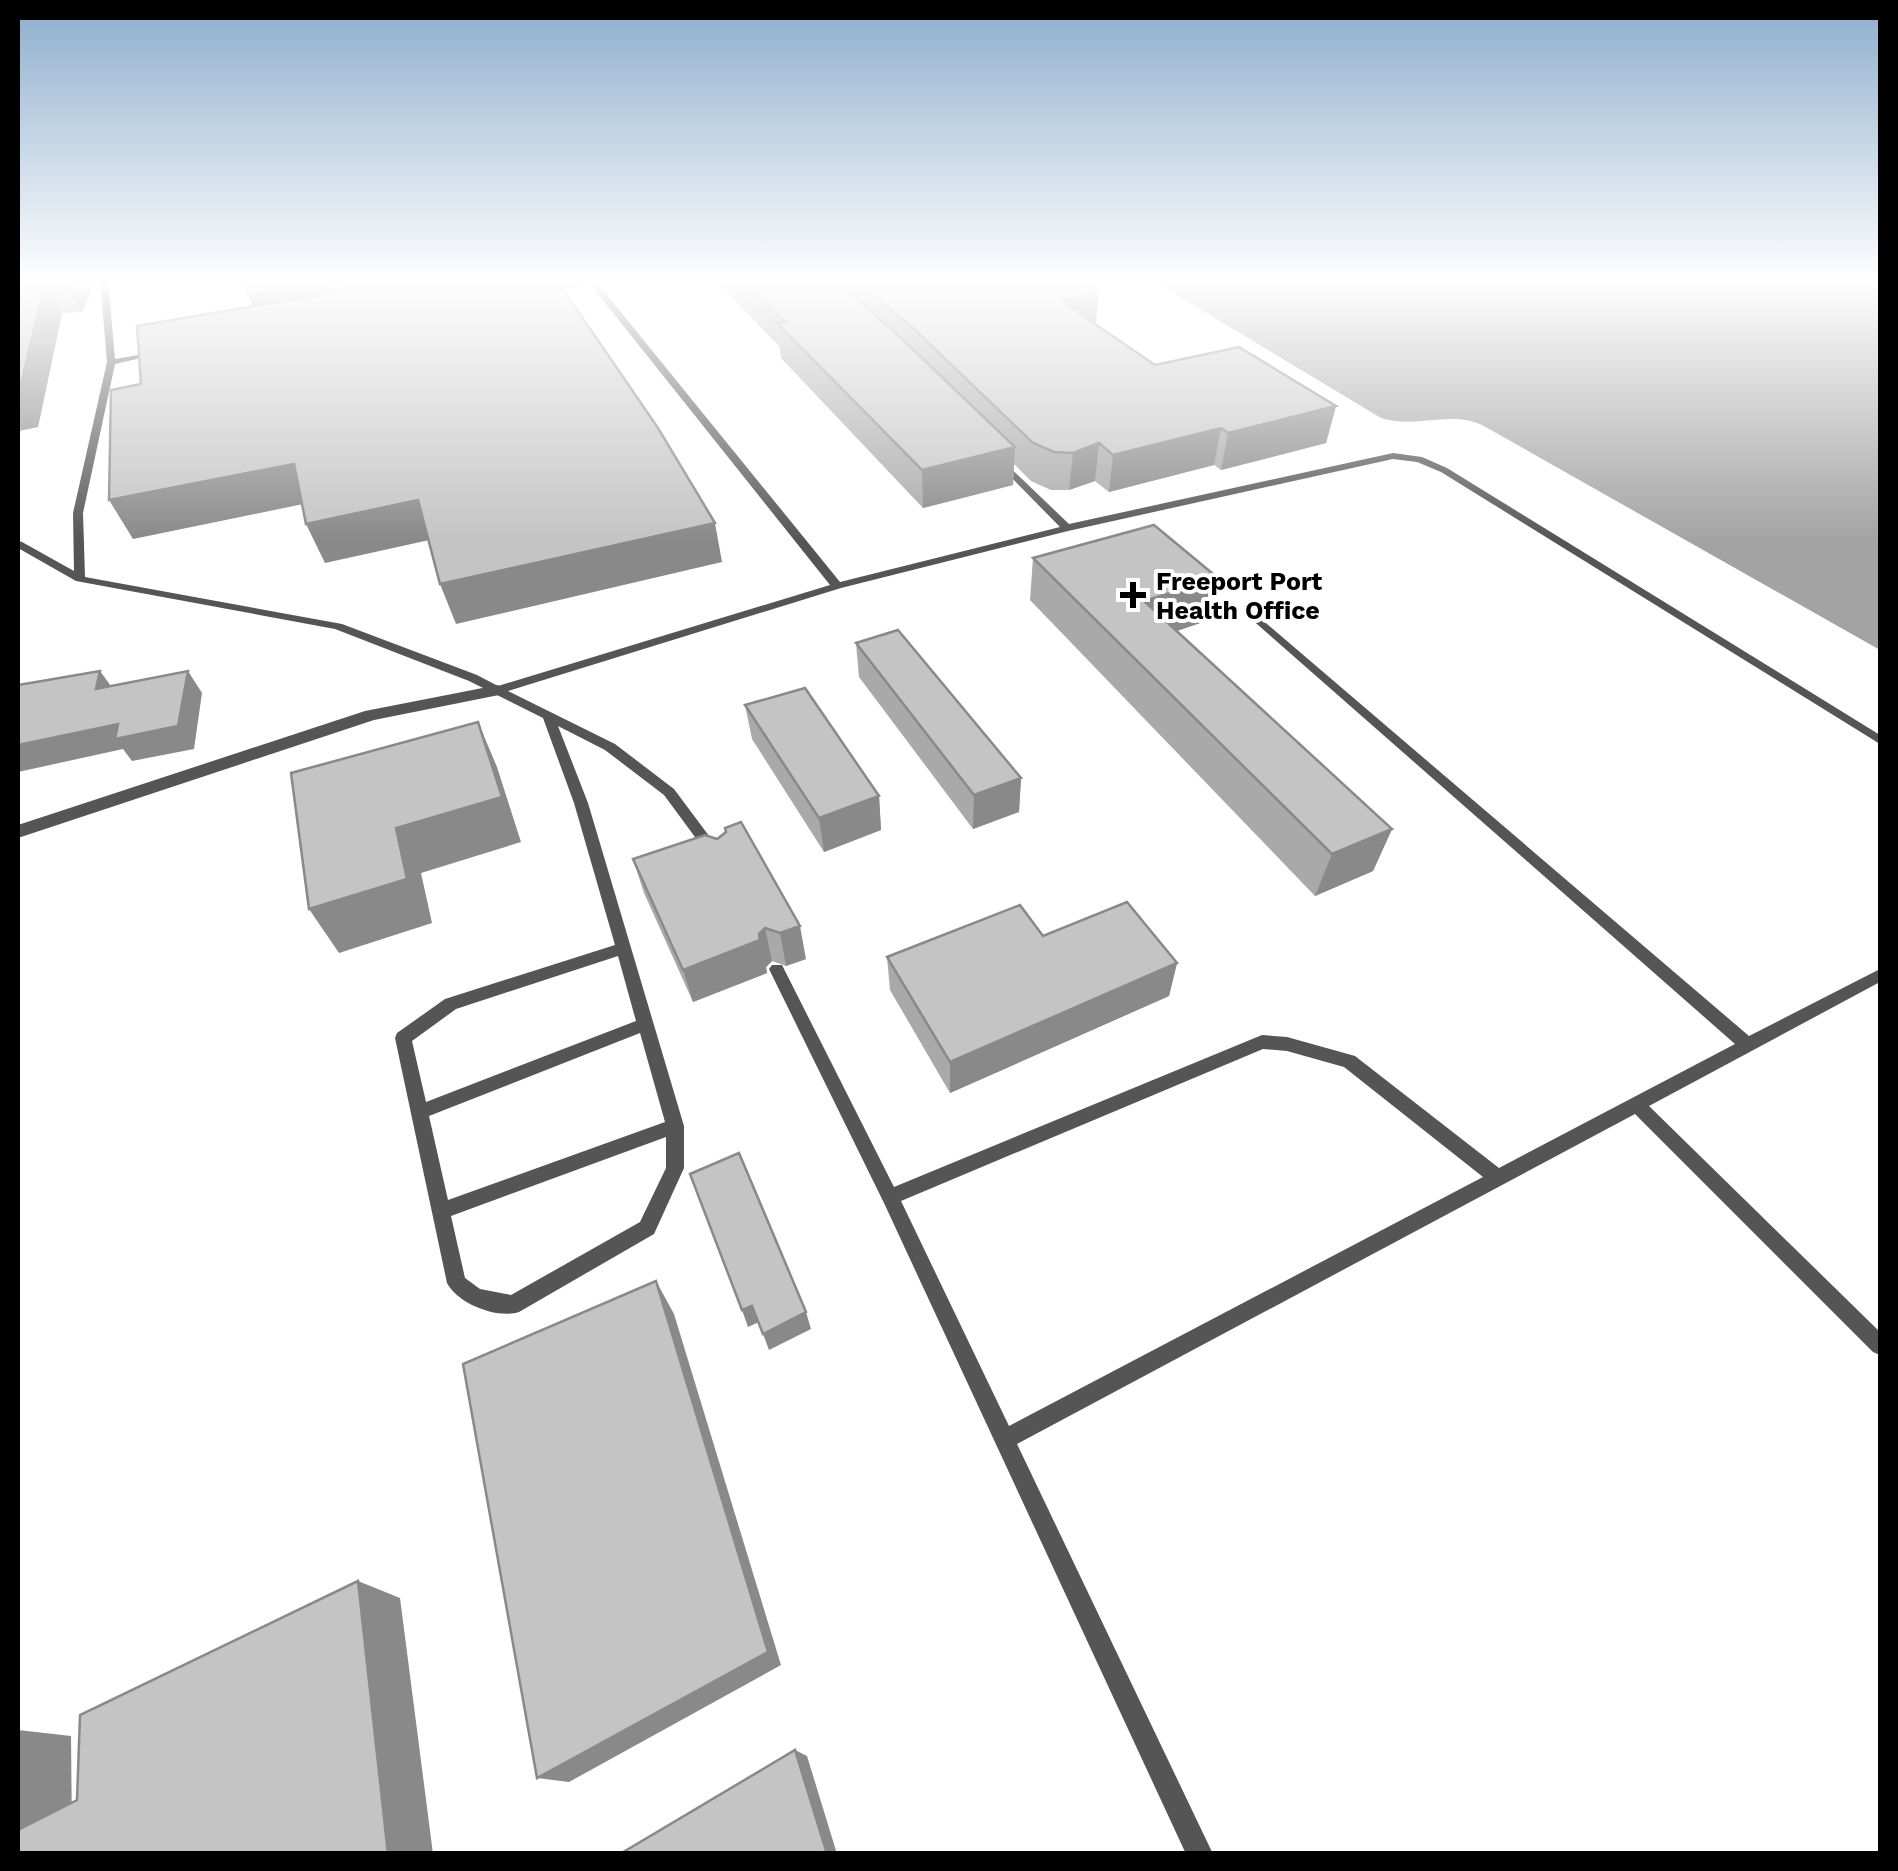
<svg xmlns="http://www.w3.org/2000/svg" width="1898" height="1871" viewBox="0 0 1898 1871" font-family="'Work Sans',sans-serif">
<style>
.water{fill:#a3a3a3}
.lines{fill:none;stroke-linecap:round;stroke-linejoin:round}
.service{fill:#555;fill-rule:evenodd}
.minor{fill:#555;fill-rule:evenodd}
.wall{fill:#a9a9a9}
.shaded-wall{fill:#898989}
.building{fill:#c4c4c4;stroke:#898989;stroke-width:2.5}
.poi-dot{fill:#000;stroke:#fff;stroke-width:4}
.labels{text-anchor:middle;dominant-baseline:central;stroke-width:8;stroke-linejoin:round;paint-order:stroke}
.far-poi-label{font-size:25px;font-weight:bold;fill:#000;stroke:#fff;text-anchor:start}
</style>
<rect width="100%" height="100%" fill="#fff"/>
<path class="water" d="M1150 279H1880V650L1482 425C1450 410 1417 429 1381 418Z"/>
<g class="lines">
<path class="service" d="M100 279H108L115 359 155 352 159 354 115 364 83 513 85 577 342 624 477 675 498 686 830 585 586 279H594L840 582 1060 527 996 462V458L999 457 1069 524 1393 453 1422 457 1447 468 1880 735V744L1441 472 1417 462 1393 459 1068 531 841 588 508 691 615 744 674 789 721 852 714 857 709 856 664 795 605 750 558 726 588 803 684 1126V1168L654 1234 519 1312C497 1319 458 1304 447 1283L395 1038 397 1033 445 999 615 945 574 803 543 718 469 681 335 629 76 581 18 548V541L22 542 74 571 73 513 107 362ZM618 956 636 1021 426 1102 412 1041 456 1009ZM640 1033 665 1122 448 1200 429 1116ZM666 1137V1168L640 1222 511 1295 480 1289 465 1278 451 1216Z
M1253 612 1749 1036 1880 969V982L1649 1106 1880 1332V1355L1873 1352 1635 1114 1017 1444 1213 1854H1186L884 1203 769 969 772 965H782L894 1187 1262 1035 1287 1037 1355 1056 1499 1168 1735 1044 1249 617 1247 615ZM1263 1049 1287 1051 1344 1067 1483 1177 1009 1426 901 1201Z"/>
<path class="minor" d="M498 685 506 690 504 694 374 720 18 838V825L365 711Z"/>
</g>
<path class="wall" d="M18 279H91L90 295 82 312 62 313 38 427 18 431Z
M714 279H1088L1099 292 1096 324 1155 365 1336 406 1326 443 1221 470 1214 465 1109 492 1095 481 1069 490H1051L1031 481 1014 464 1013 485 923 508 781 358 780 347Z
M1033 558 1218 578 1209 620 1177 631 1392 829 1373 871 1315 896 1030 600Z
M856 643 1021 778 1019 812 973 829 859 677Z
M745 705 879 796 881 830 824 852 752 739Z
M705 835 806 959 786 966 772 961 766 967 767 973 693 1002 644 893 633 859Z
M1043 936 1177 963 1169 996 950 1093 890 990 887 957Z"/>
<path class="shaded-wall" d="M67 279H91L90 295 82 312 65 284Z
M547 279H586L587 285 550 290Z
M601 279H624L625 281 602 283Z
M337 282 350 315 264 330 249 296Z
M45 284 62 313 38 427 18 431V396Z
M1099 292 1095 326 1060 300Z
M1336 406 1326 443 1221 470 1228 433Z
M1221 428 1214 465 1109 492 1113 455Z
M1099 443 1095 481 1069 490 1073 453Z
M1015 447 1013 485 923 508 922 470Z
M294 464 313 502 133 539 109 500Z
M418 500 434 539 325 563 306 524Z
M715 523 722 562 456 624 440 584Z
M1218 578 1209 620 1138 644 1144 601Z
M100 671 116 693 96 689Z
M188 671 202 693 194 749 132 761 123 749 18 772V745Z
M478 722 497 767 521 842 421 873 432 923 339 953 309 909 396 828Z
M1021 778 1019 812 973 829 974 795Z
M879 796 881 830 824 852 819 818Z
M1392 829 1373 871 1315 896 1332 854Z
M800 926 806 959 786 966 780 933Z
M765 928 772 961 766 967 767 973 693 1002 683 970 759 934Z
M1177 963 1169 996 950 1093V1062Z
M656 1281 674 1314 781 1665 569 1782 537 1778Z
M752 1306 759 1322 748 1327 742 1310Z
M806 1312 811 1329 769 1350 763 1334Z
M358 1581 400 1598 433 1854H388Z
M18 1730 71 1736 72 1839 18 1840Z
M795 1750 807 1756 837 1854H827Z"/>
<path class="building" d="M18 279H67L65 284H45L18 396Z
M245 279H556L658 428 715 523 440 584 418 500 306 524 294 464 109 500 111 390 141 384 137 326 342 291 345 286 337 282 249 296Z
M741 279H833L901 338 1015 447 922 470 777 323 785 322Z
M853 279H1088L1099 292 1060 300 1155 365 1239 347 1336 406 1228 433 1221 428 1113 455 1099 443 1073 453 1054 452 1033 443 913 328Z
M1154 525 1218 578 1144 601 1392 829 1332 854 1033 558Z
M898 630 1021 778 974 795 856 643Z
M100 671 96 689 188 671 178 726 115 739 118 724 18 745V685Z
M805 688 879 796 819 818 745 705Z
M478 722 502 797 396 828 407 879 309 909 291 773Z
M741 822 800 926 780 933 765 928 759 934 760 940 683 970 633 859 705 835 717 839 726 832 725 828Z
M1127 902 1177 963 950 1062 887 957 1020 905 1043 936Z
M739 1153 806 1312 763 1334 752 1306 742 1310 690 1174Z
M656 1281 768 1652 537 1778 463 1364Z
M358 1581 388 1854H18V1830L77 1800 80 1715Z
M795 1750 827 1854H620Z"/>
<linearGradient id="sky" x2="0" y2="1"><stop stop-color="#8cadcc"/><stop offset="0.52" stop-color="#fff"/><stop offset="1" stop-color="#fff" stop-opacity="0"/></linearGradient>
<rect width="1898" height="541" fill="url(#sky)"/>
<path class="poi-dot" d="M1128 580h10v10h10v10h-10v10h-10v-10h-10v-10h10z"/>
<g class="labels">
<g class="far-poi-label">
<text x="1156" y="581">Freeport Port<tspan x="1156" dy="29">Health Office</tspan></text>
</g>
</g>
<rect width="1898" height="1871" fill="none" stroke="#000000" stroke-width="40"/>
</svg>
